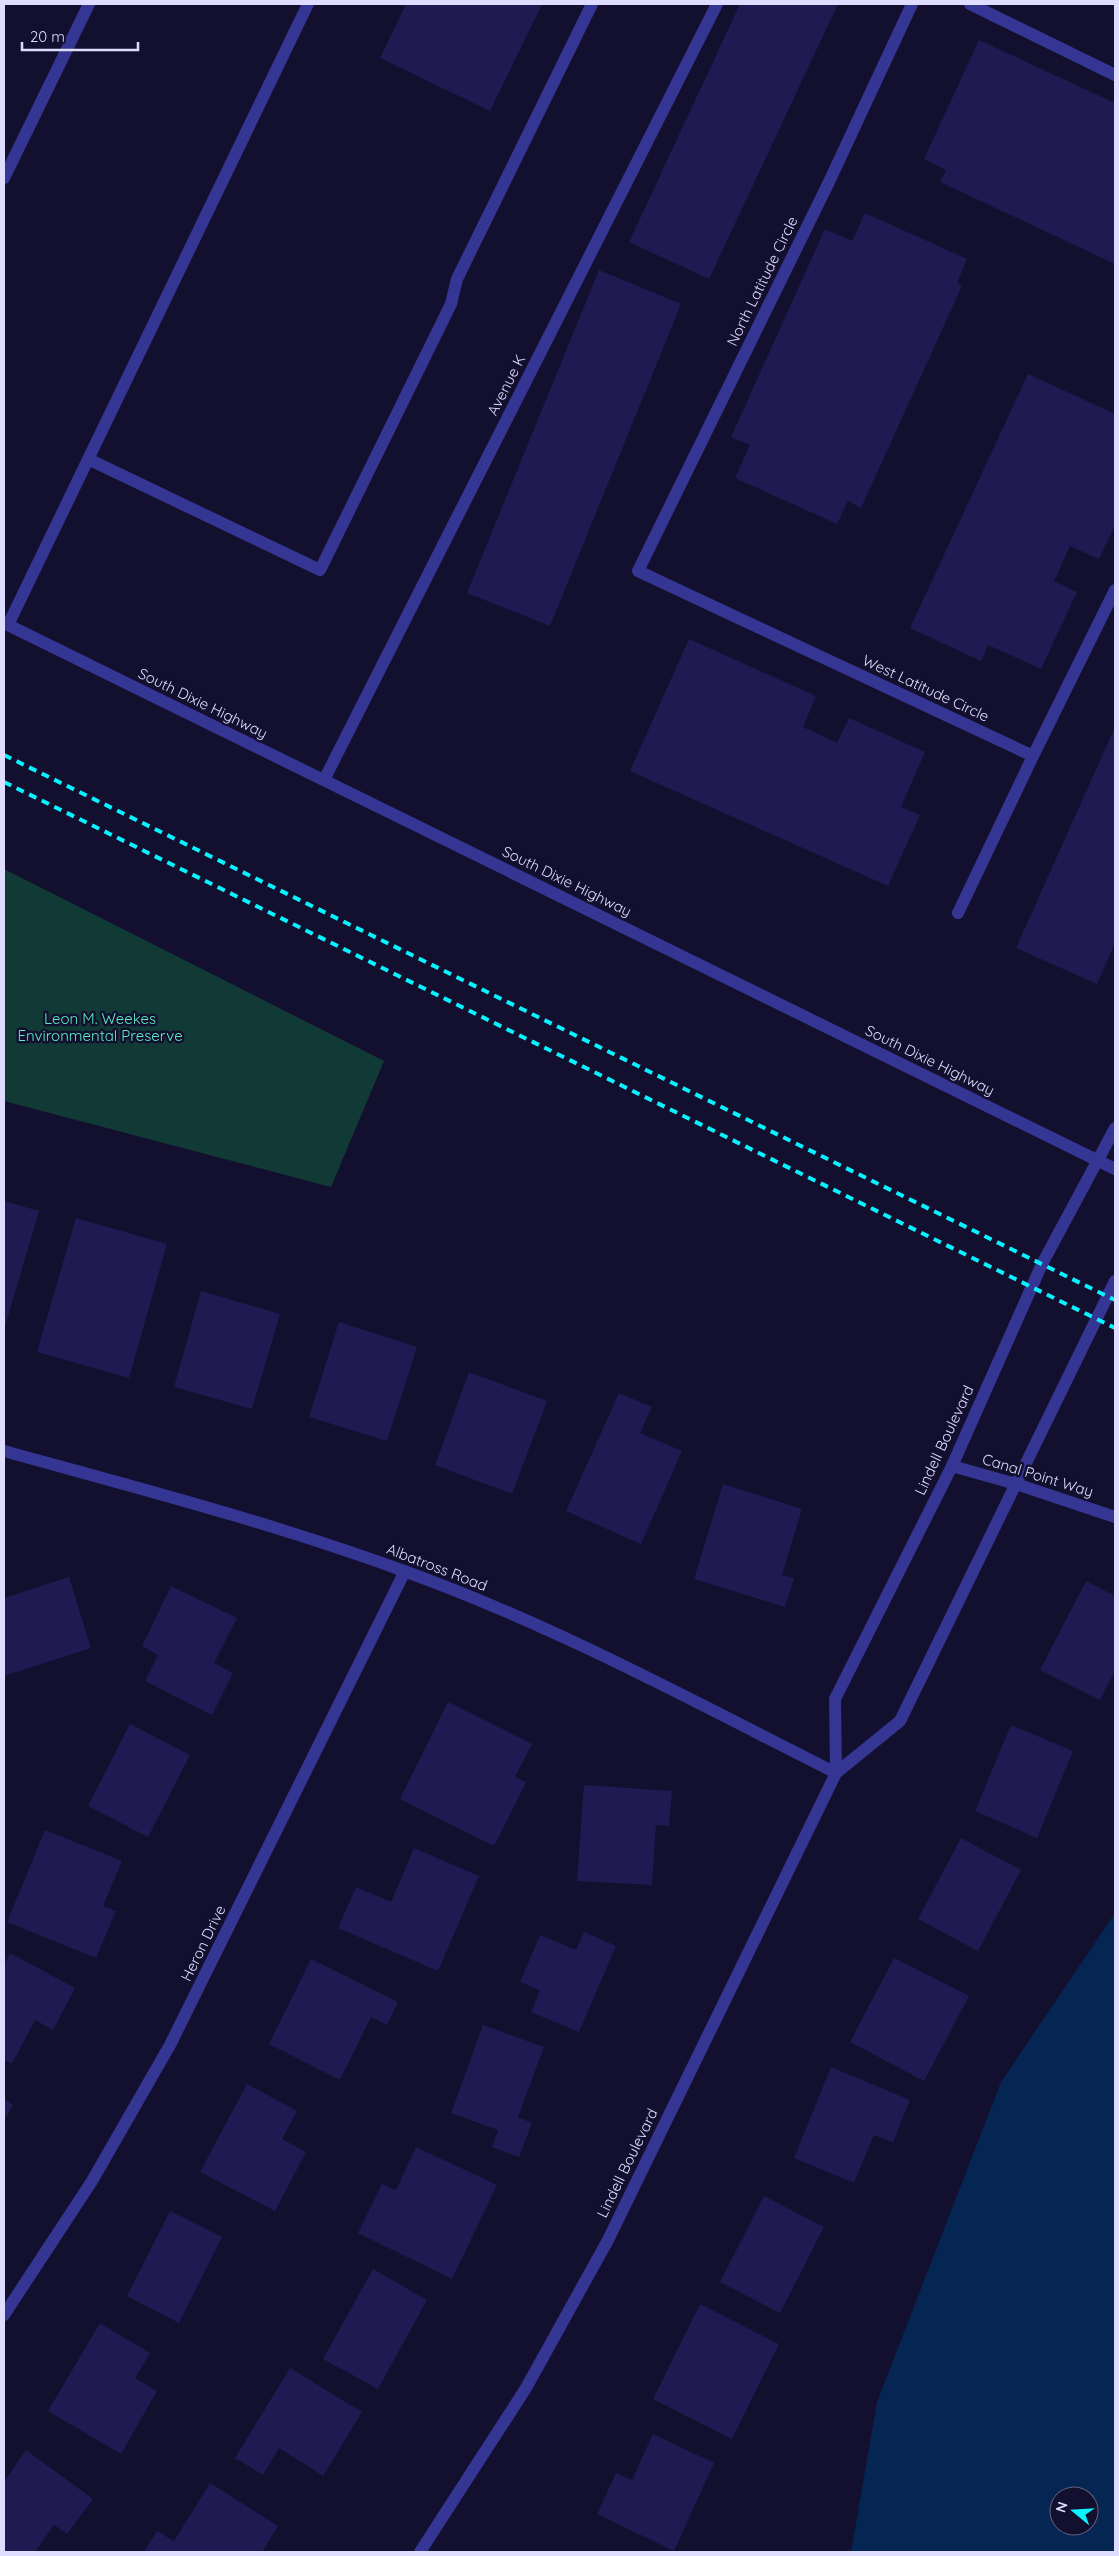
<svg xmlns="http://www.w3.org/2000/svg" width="1119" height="2556" viewBox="0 0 1119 2556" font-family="Quicksand,sans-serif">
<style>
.green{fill:#113a36}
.water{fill:#052552;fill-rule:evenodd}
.building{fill:#211952}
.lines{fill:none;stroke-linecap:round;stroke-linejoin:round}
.service{stroke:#353693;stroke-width:12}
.minor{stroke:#353693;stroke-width:12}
.tertiary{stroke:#353693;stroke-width:12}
.rail{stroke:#09f2ff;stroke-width:4;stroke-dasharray:8 6;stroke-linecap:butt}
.labels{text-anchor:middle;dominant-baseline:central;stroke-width:5;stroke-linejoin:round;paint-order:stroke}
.street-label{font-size:15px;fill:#dfddff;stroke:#130f2f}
.park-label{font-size:15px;fill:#5aeec1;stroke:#130f2f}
</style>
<rect width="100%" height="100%" fill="#130f2f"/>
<path class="green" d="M4 869 384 1061 331 1187 4 1101Z"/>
<path class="water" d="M1115 1913V2552H851L877 2402 1001 2082ZM1059 2496H1089V2526H1059Z"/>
<path class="building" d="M406 4H542L490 111 380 58Z
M740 4H838L709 279 629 242Z
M979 40 1115 103V264L940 182 946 170 924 159Z
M865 213 967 259 957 283 962 286 861 508 848 501 837 524 735 478 750 445 731 437 825 229 852 241Z
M599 270 681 304 550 626 467 593Z
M1028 374 1115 414V525L1099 559 1070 546 1054 581 1077 592 1041 669 988 645 981 661 910 628Z
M689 639 816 696 803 727 837 743 849 718 925 752 901 807 920 815 888 886 630 771Z
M1115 727V943L1097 984 1016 948Z
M4 1201 39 1211 4 1330Z
M76 1218 167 1244 129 1378 37 1352Z
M201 1291 280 1314 252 1409 174 1387Z
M339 1322 417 1347 387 1441 309 1417Z
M469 1372 547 1401 512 1494 435 1465Z
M619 1393 652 1407 640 1433 682 1451 641 1544 566 1511Z
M723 1484 802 1509 782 1575 794 1578 785 1607 694 1579Z
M69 1577 91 1648 4 1676V1598Z
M1086 1581 1115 1596V1671L1100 1700 1040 1670Z
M171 1586 237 1618 214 1663 233 1673 212 1715 145 1681 158 1655 142 1646Z
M448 1702 532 1744 515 1777 526 1782 494 1846 400 1799Z
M130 1724 190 1755 148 1837 88 1806Z
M1011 1725 1073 1751 1037 1838 975 1811Z
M584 1785 672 1791 669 1826 656 1825 652 1885 577 1881Z
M45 1830 122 1861 103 1906 116 1911 96 1958 7 1922Z
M961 1838 1021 1870 978 1951 918 1919Z
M414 1848 479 1876 438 1971 338 1928 356 1887 391 1902Z
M584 1932 616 1946 579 2032 531 2012 540 1990 520 1982 540 1935 576 1950Z
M10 1953 75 1988 53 2030 35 2020 12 2064 4 2060V1965Z
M894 1958 969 1996 924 2081 850 2042Z
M311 1959 398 2002 387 2025 371 2017 340 2080 269 2044Z
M483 2025 544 2047 518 2117 532 2123 519 2157 492 2147 498 2130 451 2113Z
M831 2067 910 2100 893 2142 874 2135 854 2183 794 2158Z
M247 2084 297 2111 282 2139 306 2152 275 2211 200 2172Z
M4 2099 13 2105 4 2120Z
M416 2147 497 2185 452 2279 358 2233 382 2184 396 2190Z
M764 2196 824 2227 780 2313 720 2282Z
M170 2211 222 2237 179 2323 127 2296Z
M373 2269 427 2300 378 2389 323 2359Z
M700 2304 779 2344 732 2439 653 2399Z
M100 2323 150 2353 135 2378 157 2391 121 2454 48 2411Z
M290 2368 362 2412 323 2476 279 2448 263 2475 235 2458Z
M653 2434 714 2463 674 2551 597 2514 616 2473 632 2480Z
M26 2450 93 2499 67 2534 54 2525 35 2552H4V2482Z
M210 2483 278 2526 262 2552H148L145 2550 157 2531 174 2541Z"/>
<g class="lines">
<path class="service" d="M4 178 89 4
M88 459 320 570 451 304 457 279 592 4
M8 625 308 4
M958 913 1033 756"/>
<path class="minor" d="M912 4 828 184 638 571 1033 756 1115 590
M970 4 1115 75
M324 780 717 4
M4 1451C138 1488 273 1523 404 1571 554 1625 695 1702 836 1773
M952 1466 1016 1484 1115 1517
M4 2315 92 2181 170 2045 405 1571"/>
<path class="tertiary" d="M4 623 1115 1169
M836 1773 835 1699 952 1466 1042 1264 1115 1128
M420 2552 526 2388 608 2240 836 1773 900 1721 1115 1281"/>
<path class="rail" d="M4 755 1115 1300
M4 782 1115 1328"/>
</g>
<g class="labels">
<g class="street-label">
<text transform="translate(762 281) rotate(-64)">North Latitude Circle</text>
<text transform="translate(506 385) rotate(-63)">Avenue K</text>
<text transform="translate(926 688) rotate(25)">West Latitude Circle</text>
<text transform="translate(203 703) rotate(26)">South Dixie Highway</text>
<text transform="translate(567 881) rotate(26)">South Dixie Highway</text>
<text transform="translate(930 1060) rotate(26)">South Dixie Highway</text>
<text transform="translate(944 1440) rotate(-65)">Lindell Boulevard</text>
<text transform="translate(1038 1475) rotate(17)">Canal Point Way</text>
<text transform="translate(437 1567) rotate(21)">Albatross Road</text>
<text transform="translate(203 1943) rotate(-64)">Heron Drive</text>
<text transform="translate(627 2163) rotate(-64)">Lindell Boulevard</text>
</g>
<g class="park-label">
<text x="100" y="1018">Leon M. Weekes<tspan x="100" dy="17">Environmental Preserve</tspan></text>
</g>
</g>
<rect width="1119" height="2556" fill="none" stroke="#dfddff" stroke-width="10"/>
<g transform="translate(1074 2511) rotate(288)"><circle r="24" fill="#130f2f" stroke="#656182"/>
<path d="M0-4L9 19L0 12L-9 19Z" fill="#09f2ff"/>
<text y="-8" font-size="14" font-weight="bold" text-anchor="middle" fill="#dfddff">N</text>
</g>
<path d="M22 42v8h116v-8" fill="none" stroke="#dfddff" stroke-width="2.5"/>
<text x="30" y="42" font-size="15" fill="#dfddff" stroke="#130f2f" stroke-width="4" paint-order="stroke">20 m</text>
</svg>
